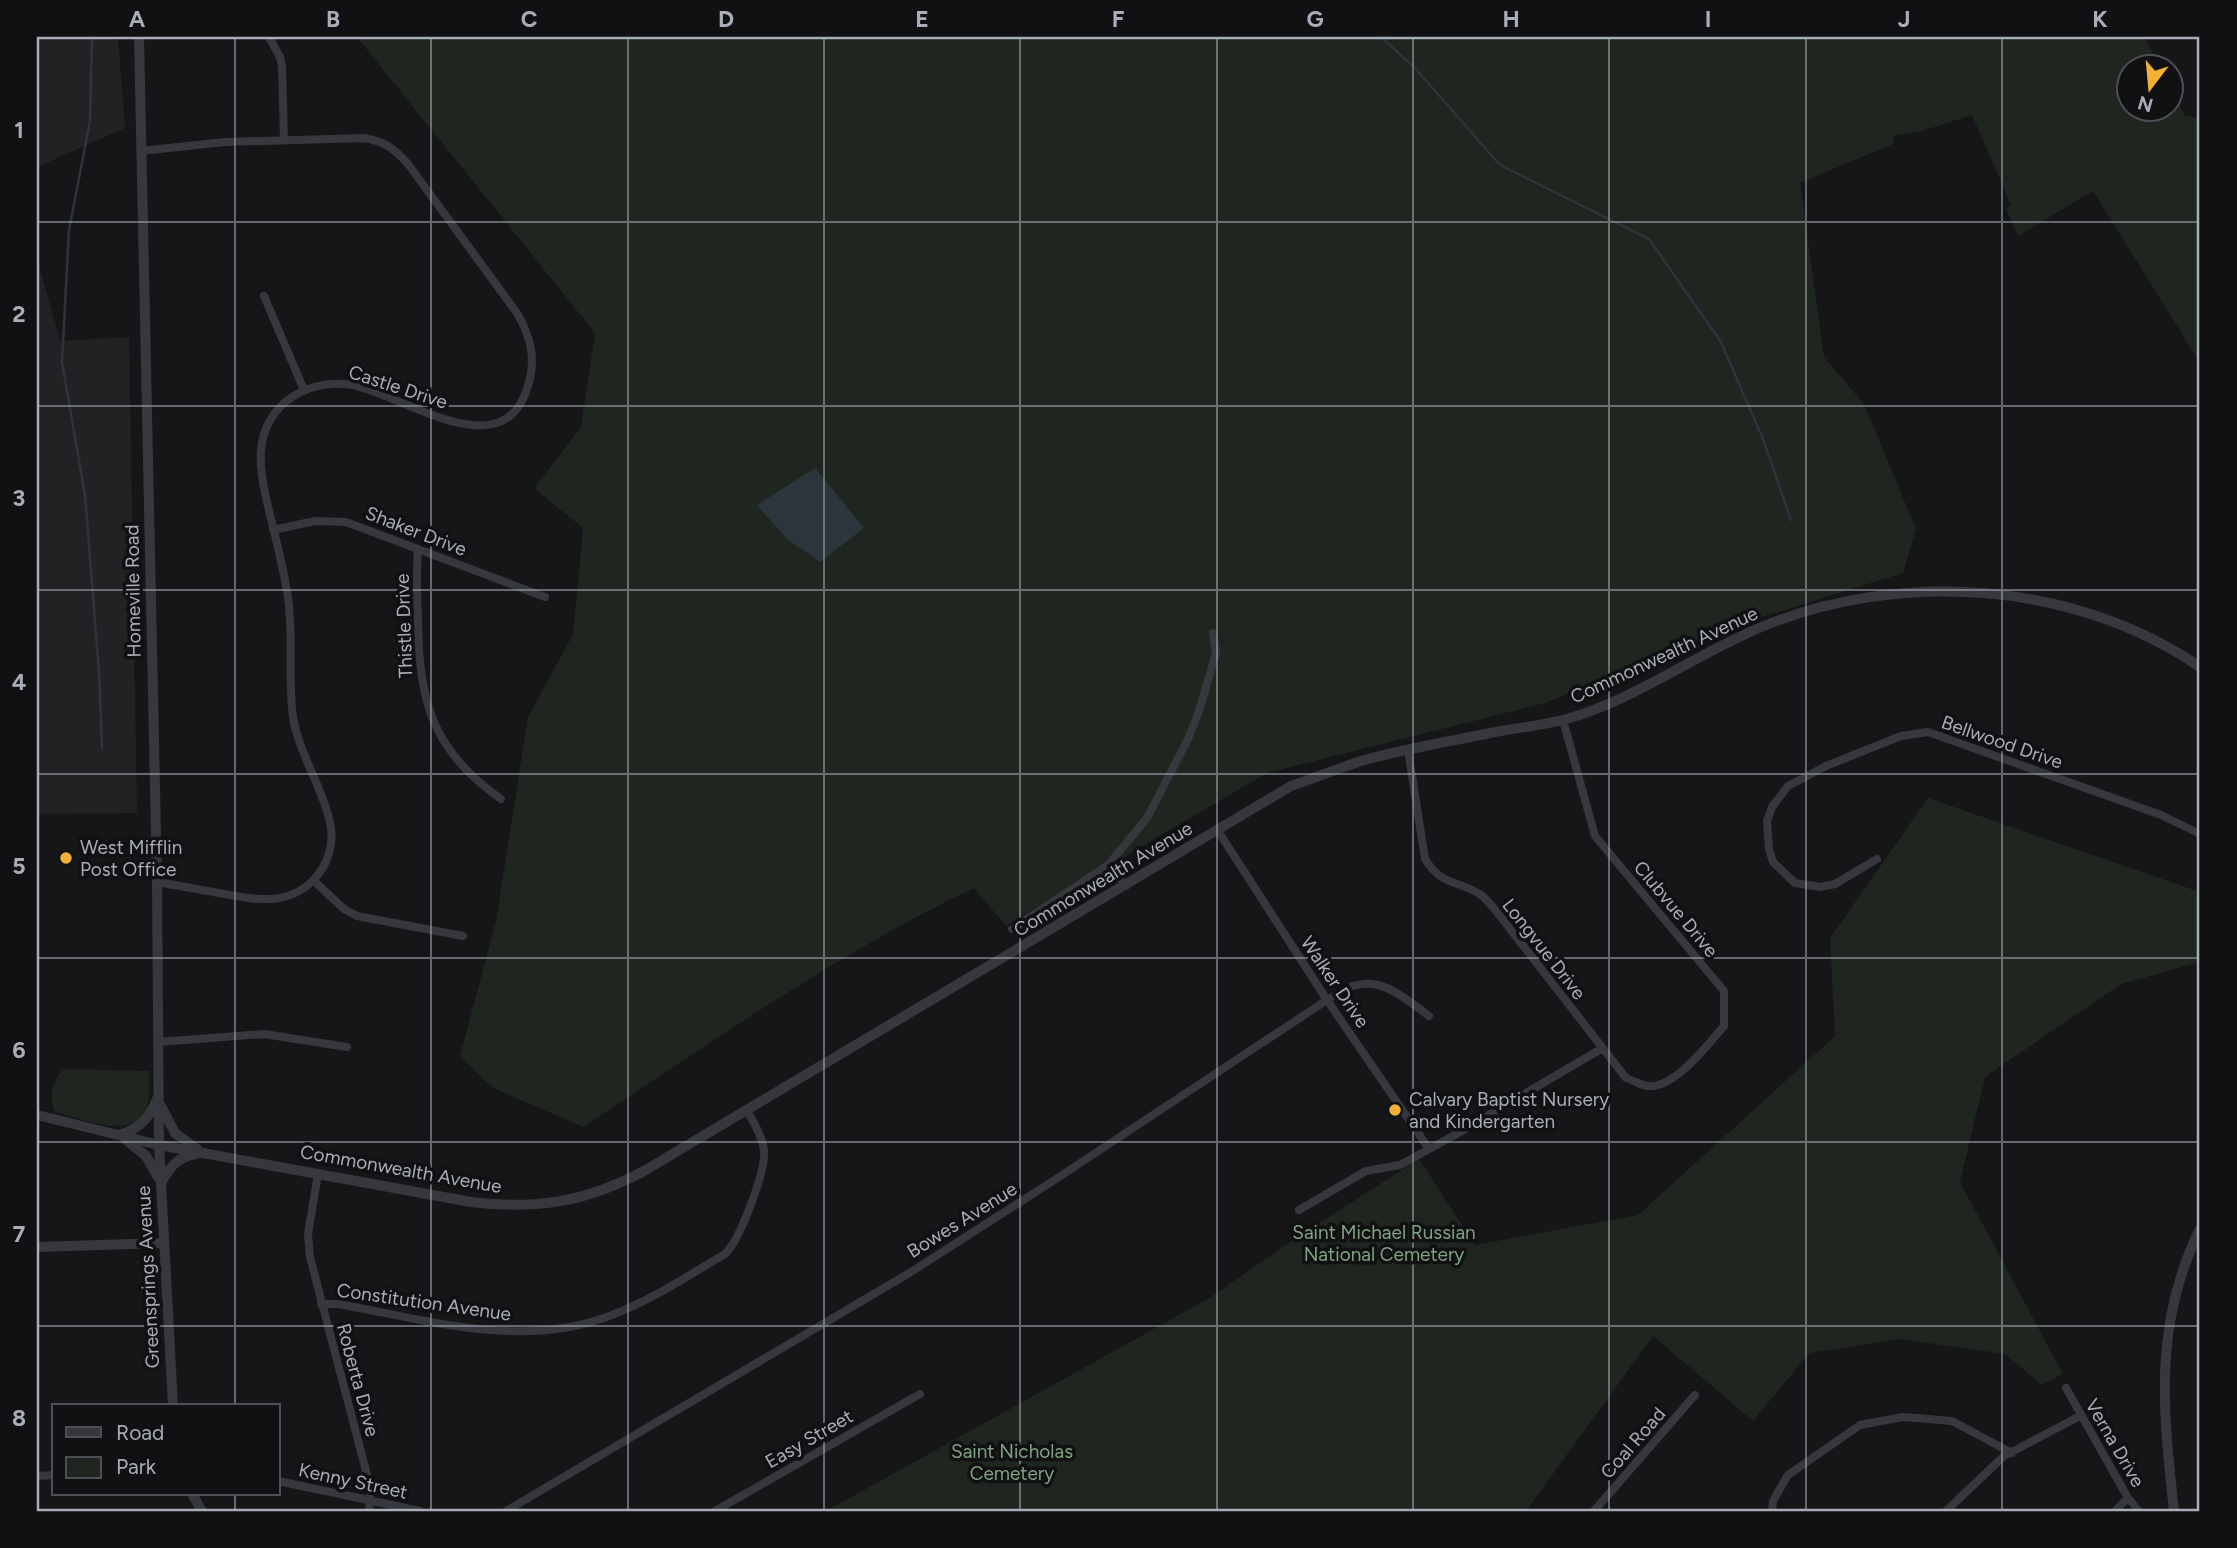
<svg xmlns="http://www.w3.org/2000/svg" width="2237" height="1548" viewBox="0 0 2237 1548" font-family="Figtree,sans-serif">
<style>
.built{fill:#222225}
.green{fill:#1e261f}
.water{fill:#2c353c}
.lines{fill:none;stroke-linecap:round;stroke-linejoin:round}
.stream{stroke:#2c353c;stroke-width:2.5}
.minor{stroke:#37383d;stroke-width:8}
.tertiary{stroke:#37383d;stroke-width:10}
.grid{fill:none;stroke:#a8adb8;stroke-width:2;stroke-opacity:0.55}
.poi-dot{fill:#f2b134;stroke:#111113;stroke-width:2.5}
.labels{text-anchor:middle;dominant-baseline:central;stroke-width:7;stroke-linejoin:round;paint-order:stroke}
.street-label{font-size:19px;fill:#a8adb8;stroke:#111113}
.poi-label{font-size:19px;fill:#a8adb8;stroke:#111113;text-anchor:start}
.park-label{font-size:19px;fill:#7fa381;stroke:#111113}
.neatline{fill:none;stroke:#a8adb8;stroke-width:2.5}
.grid-label{font-size:23px;text-anchor:middle;font-weight:bold;fill:#a8adb8}
</style>
<rect width="100%" height="100%" fill="#161618"/>
<path class="built" d="M37 37H118L125 128 37 167Z
M37 257 60 341 129 337 137 813 37 814Z"/>
<path class="green" d="M357 37H2144L2160 66H2128V108H2170L2171 88 2185 116 2200 118V363L2093 191 2018 236 2006 208 2011 205 1972 115 1922 131 1893 136 1895 143 1800 183 1824 357 1864 404 1916 529 1903 573 1736 625 1545 703 1267 773 1006 926 974 888C836 954 711 1043 583 1127L493 1088 460 1056 496 921 528 717 573 634 583 528 534 488 581 427 595 333Z
M1928 798 2200 892V962L2121 984 1985 1077 1960 1182 2063 1374 2042 1385 2005 1354 1900 1339 1809 1353 1753 1421 1653 1336 1526 1511H826L1211 1297 1293 1240 1419 1159 1475 1245 1638 1215 1835 1036 1830 938Z
M64 1069 149 1071C148 1082 150 1093 148 1104 138 1144 82 1118 55 1112 48 1097 53 1080 64 1069Z"/>
<path class="water" d="M815 468 864 528 820 562 787 539 757 505Z"/>
<g class="lines">
<path class="stream" d="M92 37 90 121 69 230 62 362 85 495 99 671 102 748
M1381 37 1414 67 1500 165 1649 239 1721 342 1763 439 1791 520"/>
<path class="minor" d="M269 37 280 57 282 66 284 140
M141 151 225 142 364 138C384 141 395 149 408 164L517 313C531 337 537 361 527 389 500 471 398 390 346 384 321 382 296 390 279 408 255 435 259 466 266 498 274 533 285 570 289 606 293 643 288 681 293 717 299 754 322 786 330 822 334 839 330 858 320 872 294 908 257 900 219 893 198 889 178 886 157 882
M264 296 304 390
M273 530 315 521 346 522 545 597
M418 549C416 572 417 595 418 619 419 700 431 750 501 799
M1408 750 1425 859C1443 888 1458 879 1481 895 1485 898 1489 903 1493 907L1626 1078C1633 1080 1640 1085 1647 1086 1674 1090 1708 1044 1724 1026V991L1595 836 1563 720
M1218 831 1327 1000 1429 1149
M1877 859 1835 884 1820 887 1795 883 1773 862 1769 849 1767 821 1772 807 1788 786 1826 766 1901 736 1928 732 2161 815 2200 834
M313 880 344 909 357 916 463 936
M1126 886 1108 865 1147 818 1188 739 1199 711 1216 653 1213 633
M1012 929 1108 865
M158 1042 264 1034 347 1047
M318 1174 308 1234 310 1257 371 1490 369 1511
M1299 1210 1366 1171 1400 1165 1453 1136 1601 1049
M321 1304H338C428 1320 523 1350 612 1315 652 1300 689 1275 725 1254 740 1240 766 1171 764 1151 763 1137 753 1122 747 1110
M2066 1388 2128 1498 2139 1511
M37 1476 54 1475
M278 1481 420 1511
M506 1511 911 1272 1056 1179 1327 1000C1335 996 1344 989 1353 986 1382 976 1407 1000 1429 1016
M715 1511 920 1394
M1594 1511 1695 1395
M1772 1511 1773 1501 1788 1475 1860 1425 1903 1417 1952 1421 2012 1453
M1946 1511 2004 1456 2080 1416
M2115 1511 2128 1498"/>
<path class="tertiary" d="M139 37 157 882 159 1145 173 1406
M161 1106 175 1133 197 1149
M37 1115 159 1145 471 1202C536 1210 586 1202 644 1171L1291 786C1314 778 1337 769 1361 761 1403 749 1447 742 1490 733 1514 728 1539 726 1563 720 1633 701 1693 656 1759 628 1899 569 2074 581 2200 667
M119 1135C139 1129 149 1119 157 1099
M125 1139 146 1156 158 1177
M161 1183C170 1167 177 1157 196 1154
M37 1247 164 1243
M192 1494 202 1511
M2174 1511C2163 1410 2153 1324 2200 1229"/>
</g>
<path class="grid" d="M235 37V1406M431 37V1511M628 37V1511M824 37V1511M1020 37V1511M1217 37V1511M1413 37V1511M1609 37V1511M1806 37V1511M2002 37V1511M37 222H2200M37 406H2200M37 590H2200M37 774H2200M37 958H2200M37 1142H2200M37 1326H2200M235 1494V1511"/>
<g class="poi-dot">
<circle cx="66" cy="858" r="7"/>
<circle cx="1395" cy="1110" r="7"/>
</g>
<g class="labels">
<g class="street-label">
<text transform="translate(398 387) rotate(18)">Castle Drive</text>
<text transform="translate(416 531) rotate(21)">Shaker Drive</text>
<text transform="translate(133 591) rotate(-91)">Homeville Road</text>
<text transform="translate(404 626) rotate(-92)">Thistle Drive</text>
<text transform="translate(1664 655) rotate(-25)">Commonwealth Avenue</text>
<text transform="translate(2002 742) rotate(19)">Bellwood Drive</text>
<text transform="translate(1103 879) rotate(-31)">Commonwealth Avenue</text>
<text transform="translate(1676 909) rotate(50)">Clubvue Drive</text>
<text transform="translate(1544 949) rotate(52)">Longvue Drive</text>
<text transform="translate(1335 982) rotate(56)">Walker Drive</text>
<text transform="translate(401 1169) rotate(10)">Commonwealth Avenue</text>
<text transform="translate(962 1220) rotate(-32)">Bowes Avenue</text>
<text transform="translate(148 1277) rotate(-93)">Greensprings Avenue</text>
<text transform="translate(424 1302) rotate(8)">Constitution Avenue</text>
<text transform="translate(358 1380) rotate(75)">Roberta Drive</text>
<text transform="translate(809 1439) rotate(-30)">Easy Street</text>
<text transform="translate(1633 1443) rotate(-49)">Coal Road</text>
<text transform="translate(2115 1443) rotate(60)">Verna Drive</text>
<text transform="translate(353 1481) rotate(12)">Kenny Street</text>
</g>
<g class="poi-label">
<text x="80" y="847">West Mifflin<tspan x="80" dy="22">Post Office</tspan></text>
<text x="1409" y="1099">Calvary Baptist Nursery<tspan x="1409" dy="22">and Kindergarten</tspan></text>
</g>
<g class="park-label">
<text x="1384" y="1232">Saint Michael Russian<tspan x="1384" dy="22">National Cemetery</tspan></text>
<text x="1012" y="1451">Saint Nicholas<tspan x="1012" dy="22">Cemetery</tspan></text>
</g>
</g>
<rect width="2237" height="1548" fill="none" stroke="#111113" stroke-width="77"/>
<rect x="52" y="1404" width="228" height="91" fill="#111113" stroke="#4d4f55" stroke-width="2"/>
<rect x="66" y="1427" width="35" height="10" fill="#37383d" stroke="#4d4f55" stroke-width="2"/>
<text x="116" y="1440" font-size="21" fill="#a8adb8">Road</text>
<rect x="66" y="1457" width="35" height="21" fill="#1e261f" stroke="#4d4f55" stroke-width="2"/>
<text x="116" y="1474" font-size="21" fill="#a8adb8">Park</text>
<g transform="translate(2150 88) rotate(196)"><circle r="33" fill="#111113" stroke="#4d4f55" stroke-width="2"/>
<path d="M0-5L12 26L0 18L-12 26Z" fill="#f2b134"/>
<text y="-10" font-size="19" font-weight="bold" text-anchor="middle" fill="#a8adb8">N</text>
</g>
<rect x="38" y="38" width="2160" height="1472" class="neatline"/>
<g class="grid-label">
<text x="137" y="27">A</text>
<text x="333" y="27">B</text>
<text x="529" y="27">C</text>
<text x="726" y="27">D</text>
<text x="922" y="27">E</text>
<text x="1118" y="27">F</text>
<text x="1315" y="27">G</text>
<text x="1511" y="27">H</text>
<text x="1708" y="27">I</text>
<text x="1904" y="27">J</text>
<text x="2100" y="27">K</text>
<text x="19" y="138">1</text>
<text x="19" y="322">2</text>
<text x="19" y="506">3</text>
<text x="19" y="690">4</text>
<text x="19" y="874">5</text>
<text x="19" y="1058">6</text>
<text x="19" y="1242">7</text>
<text x="19" y="1426">8</text>
</g>
</svg>
